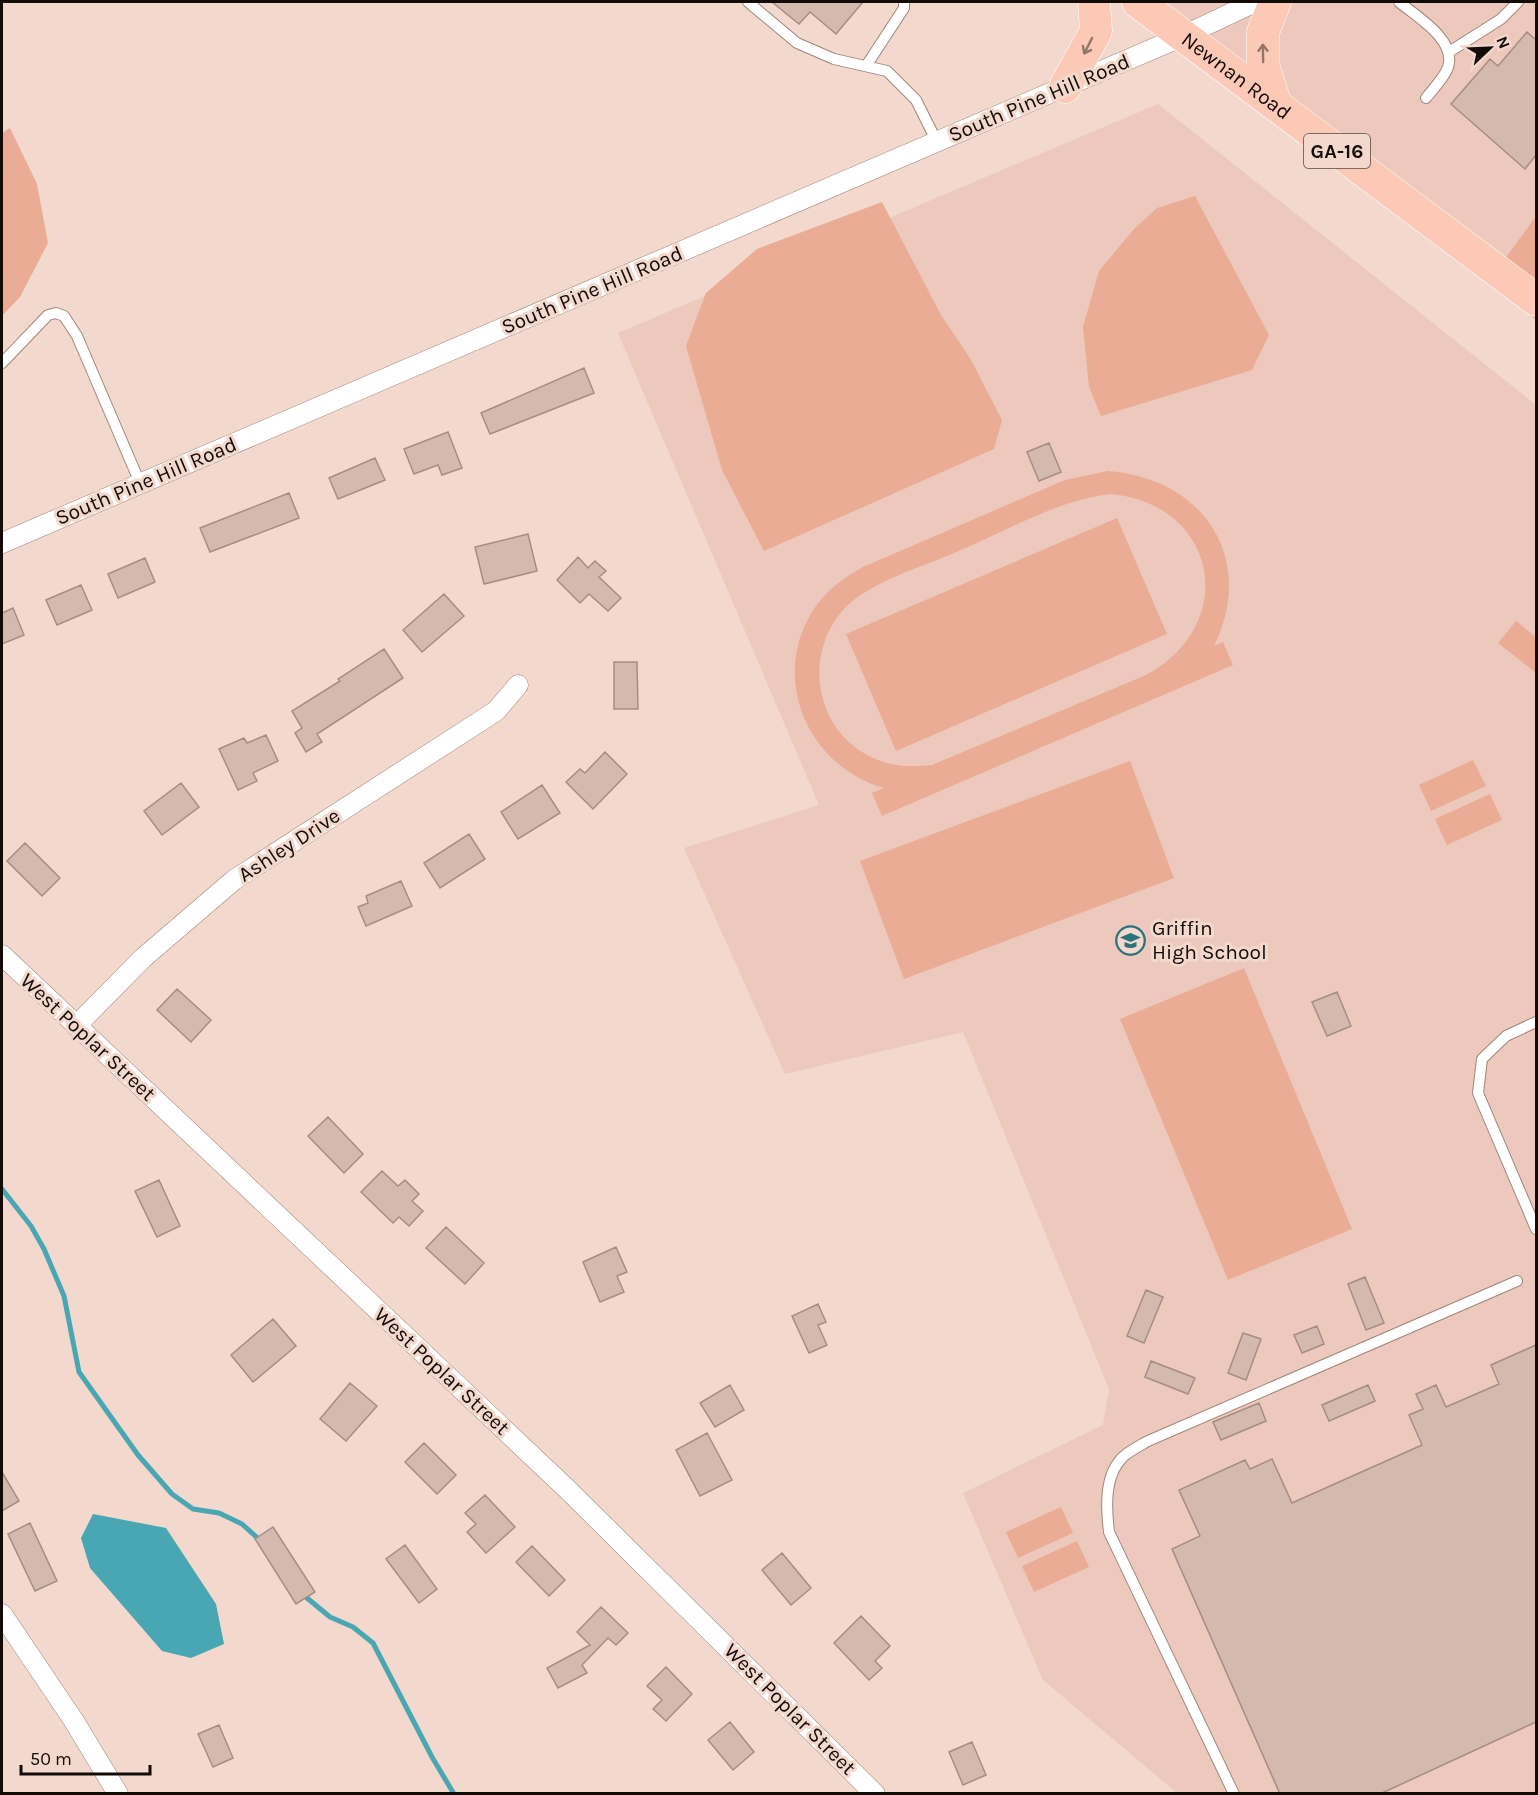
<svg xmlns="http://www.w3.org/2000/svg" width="1538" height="1795" viewBox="0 0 1538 1795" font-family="Karla,sans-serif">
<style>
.built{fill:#ecc9bc}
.green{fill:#eaac94;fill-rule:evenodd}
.water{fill:#49a7b3}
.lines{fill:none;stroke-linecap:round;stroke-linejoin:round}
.stream{stroke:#49a7b3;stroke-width:5}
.building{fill:#d4b9af;stroke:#a68d84;stroke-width:1.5}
.service-casing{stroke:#9f867c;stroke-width:12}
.minor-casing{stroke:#9f867c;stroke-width:21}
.primary-casing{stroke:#fff;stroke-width:33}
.service{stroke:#fff;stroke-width:10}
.minor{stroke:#fff;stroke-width:20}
.primary{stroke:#fcc9b6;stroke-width:32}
.oneway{stroke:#937468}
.labels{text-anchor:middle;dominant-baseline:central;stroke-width:6;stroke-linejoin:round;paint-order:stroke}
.shield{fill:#f3d8cd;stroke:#564843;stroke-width:1.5}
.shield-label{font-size:20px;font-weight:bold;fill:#130b08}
.street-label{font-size:21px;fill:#130b08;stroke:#f3d8cd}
.poi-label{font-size:21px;fill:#130b08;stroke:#f3d8cd;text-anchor:start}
</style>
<rect width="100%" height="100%" fill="#f3d8cd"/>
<path class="built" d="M1129 2H1536V216L1488 282Z
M1158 104 1536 405V1793H1177L1043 1680 963 1493 1103 1425 1109 1389 963 1032 785 1074 684 848 819 805 618 333Z"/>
<path class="green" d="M10 128 37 184 48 243 20 297 2 316V133Z
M1195 196 1269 335 1252 370 1101 416 1089 387 1083 327 1099 271 1134 229 1157 208Z
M882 202 941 315 970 358 1002 420 994 449 764 551 722 470 686 346 706 293 757 249Z
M1536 216V320L1488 282Z
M1108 471C1203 478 1257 558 1214 646L1223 642 1233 665 882 816 872 793 884 788C809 767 770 680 812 612 825 591 843 578 863 567L1065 480ZM1110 494C1217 503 1241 624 1146 675L932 765C913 767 896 767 878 760 817 737 800 657 844 609 870 581 926 566 961 550 1008 530 1059 500 1110 494Z
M1117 518 1167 634 896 751 846 634Z
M1516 621 1536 637V673L1498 643Z
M1473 760 1486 786 1431 811 1419 785Z
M1130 761 1174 878 904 979 860 861Z
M1490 794 1502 820 1447 845 1435 819Z
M1244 968 1352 1229 1228 1280 1120 1019Z
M1061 1507 1073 1533 1018 1558 1006 1532Z
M1077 1541 1089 1567 1034 1592 1022 1566Z"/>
<path class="water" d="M93 1514 166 1528 216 1604 224 1644 191 1658 162 1651 90 1568 81 1538Z"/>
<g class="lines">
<path class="stream" d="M2 1189 31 1226 44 1249 64 1296 79 1372 138 1455 172 1494 193 1509 219 1513 242 1524 261 1541
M301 1593 330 1617 353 1627 373 1643 432 1757 454 1794"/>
</g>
<path class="building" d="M772 2H863L836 34 810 12 799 24Z
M1527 32 1536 40V155L1525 169 1451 104 1490 59 1498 66Z
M584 368 594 393 490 434 481 413Z
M448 432 462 468 442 475 438 465 414 474 404 449Z
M1049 443 1061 472 1039 481 1027 452Z
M375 458 385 480 338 499 329 478Z
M289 493 299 518 210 552 200 528Z
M528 534 537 571 484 584 475 547Z
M578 557 588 568 595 561 606 571 599 577 621 598 608 611 589 594 580 603 557 580Z
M145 558 155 582 118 598 108 574Z
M81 585 92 610 57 625 46 600Z
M444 594 464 616 422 652 403 630Z
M13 608 24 635 2 644V613Z
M384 649 403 678 317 734 322 742 306 752 295 733 302 728 292 711 340 681 338 679Z
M614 662H637L638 709H614Z
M266 735 278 761 253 773 257 781 238 790 219 749 244 738 247 743Z
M605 752 627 774 593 809 566 782 580 769 585 773Z
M181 783 199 807 162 835 144 811Z
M542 785 560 813 518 839 501 812Z
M469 834 485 859 440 888 424 863Z
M25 843 60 878 42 896 7 861Z
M401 881 412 906 366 926 358 907 368 903 366 896Z
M177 989 211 1020 191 1042 157 1010Z
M1337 992 1351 1026 1327 1036 1312 1002Z
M328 1117 363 1154 344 1173 308 1136Z
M382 1171 398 1186 405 1180 419 1194 412 1201 423 1211 409 1226 399 1217 393 1223 361 1192Z
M159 1180 180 1226 157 1237 135 1191Z
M446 1227 484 1263 465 1284 426 1248Z
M616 1247 627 1272 617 1276 624 1292 600 1302 583 1262Z
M1365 1277 1384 1323 1366 1330 1348 1284Z
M1146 1290 1163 1297 1144 1343 1127 1336Z
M818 1304 826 1322 818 1325 827 1345 809 1353 792 1316Z
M273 1319 296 1346 253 1382 231 1355Z
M1317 1326 1324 1344 1302 1353 1294 1335Z
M1243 1333 1261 1339 1246 1380 1228 1373Z
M1536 1345V1722L1380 1794H1280L1172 1549 1200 1536 1179 1490 1245 1460 1250 1469 1272 1459 1292 1503 1422 1445 1409 1415 1423 1409 1416 1394 1436 1385 1446 1407 1499 1384 1491 1365Z
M1151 1361 1195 1378 1188 1394 1145 1377Z
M350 1383 377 1406 346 1441 320 1419Z
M730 1385 744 1410 715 1427 700 1403Z
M1368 1385 1375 1401 1329 1421 1322 1405Z
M1259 1403 1266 1421 1221 1440 1213 1422Z
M707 1433 732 1480 700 1496 676 1450Z
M424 1443 456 1475 437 1494 405 1462Z
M2 1472 19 1501 2 1511Z
M485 1495 515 1527 486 1553 467 1532 476 1524 465 1513Z
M30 1523 57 1581 35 1591 8 1534Z
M273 1527 315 1592 296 1604 255 1539Z
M405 1545 437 1589 419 1603 386 1559Z
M532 1546 565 1580 549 1596 516 1562Z
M782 1553 811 1588 791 1605 762 1570Z
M601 1607 628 1633 616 1645 608 1638 582 1665 587 1673 558 1688 547 1668 590 1645 577 1632Z
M861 1616 890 1646 875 1661 882 1668 869 1680 834 1643Z
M666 1667 692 1694 666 1721 653 1709 662 1700 647 1686Z
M730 1722 754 1752 733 1770 708 1740Z
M219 1725 233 1758 213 1767 198 1734Z
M972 1742 986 1775 963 1785 949 1752Z"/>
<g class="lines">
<defs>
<path id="service" d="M748 2 797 43 834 59 887 71 916 100 937 142
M1399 2C1416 16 1457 40 1448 67 1445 77 1433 89 1426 98
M1449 52 1501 19 1518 2
M866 66 904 8V2
M2 363 48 315 56 313 64 316 77 336 140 483
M1536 1022 1506 1036 1482 1059 1478 1093 1536 1229
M1234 1794 1109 1532C1106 1507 1104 1474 1124 1456 1131 1450 1141 1445 1148 1441L1517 1281"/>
<path id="minor" d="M2 543 1183 36 1255 2
M2 955 566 1488 875 1794
M76 1026 143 958 234 880 496 711 518 685
M2 1614 74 1721 118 1794"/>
<g id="primary">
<path id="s1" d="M1138 2 1536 300"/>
<path d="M1275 2 1263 32V65L1276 105"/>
<path d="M1065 87 1096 31 1094 2"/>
</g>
</defs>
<use href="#service" class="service-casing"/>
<use href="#minor" class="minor-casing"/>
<use href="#primary" class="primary-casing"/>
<use href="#service" class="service"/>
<use href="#minor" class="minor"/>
<use href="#primary" class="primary"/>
</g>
<defs><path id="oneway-shaft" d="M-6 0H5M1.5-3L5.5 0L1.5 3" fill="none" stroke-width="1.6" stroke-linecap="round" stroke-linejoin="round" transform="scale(1.5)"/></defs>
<g class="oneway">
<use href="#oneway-shaft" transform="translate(1088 46) rotate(117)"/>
<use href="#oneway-shaft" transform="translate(1263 53) rotate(-91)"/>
</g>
<defs>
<symbol id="school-ring" viewBox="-11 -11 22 22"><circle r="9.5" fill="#f3d8cd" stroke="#2a727c" stroke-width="1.5"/><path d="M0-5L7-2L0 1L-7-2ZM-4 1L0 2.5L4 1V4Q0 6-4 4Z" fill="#2a727c"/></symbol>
</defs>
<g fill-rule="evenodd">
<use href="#school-ring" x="1114" y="924" width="33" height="33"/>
</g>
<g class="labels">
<rect class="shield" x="1304" y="134" width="66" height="34" rx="4.5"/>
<g class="shield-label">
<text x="1337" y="151">GA-16</text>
</g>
<g class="street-label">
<text stroke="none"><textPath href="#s1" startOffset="123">Newnan Road</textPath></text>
<text transform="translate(1039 98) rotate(-23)">South Pine Hill Road</text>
<text transform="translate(592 290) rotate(-23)">South Pine Hill Road</text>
<text transform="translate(146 481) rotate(-23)">South Pine Hill Road</text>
<text transform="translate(289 845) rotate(-33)">Ashley Drive</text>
<text transform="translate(88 1037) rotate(43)">West Poplar Street</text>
<text transform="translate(442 1371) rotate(43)">West Poplar Street</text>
<text transform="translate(790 1709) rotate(45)">West Poplar Street</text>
</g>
<g class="poi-label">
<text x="1152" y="928">Griffin<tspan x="1152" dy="24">High School</tspan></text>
</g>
</g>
<rect width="1538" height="1795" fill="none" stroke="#130b08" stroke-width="6"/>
<g transform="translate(1490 48) rotate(67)" stroke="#f3d8cd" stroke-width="4.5" paint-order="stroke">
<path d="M0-4.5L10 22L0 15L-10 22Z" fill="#130b08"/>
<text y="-9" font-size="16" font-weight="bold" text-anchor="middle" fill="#130b08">N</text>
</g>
<path d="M21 1765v9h129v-9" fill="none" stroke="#130b08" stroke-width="3"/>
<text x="30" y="1765" font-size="18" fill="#130b08" stroke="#f3d8cd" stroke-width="4.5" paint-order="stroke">50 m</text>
</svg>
